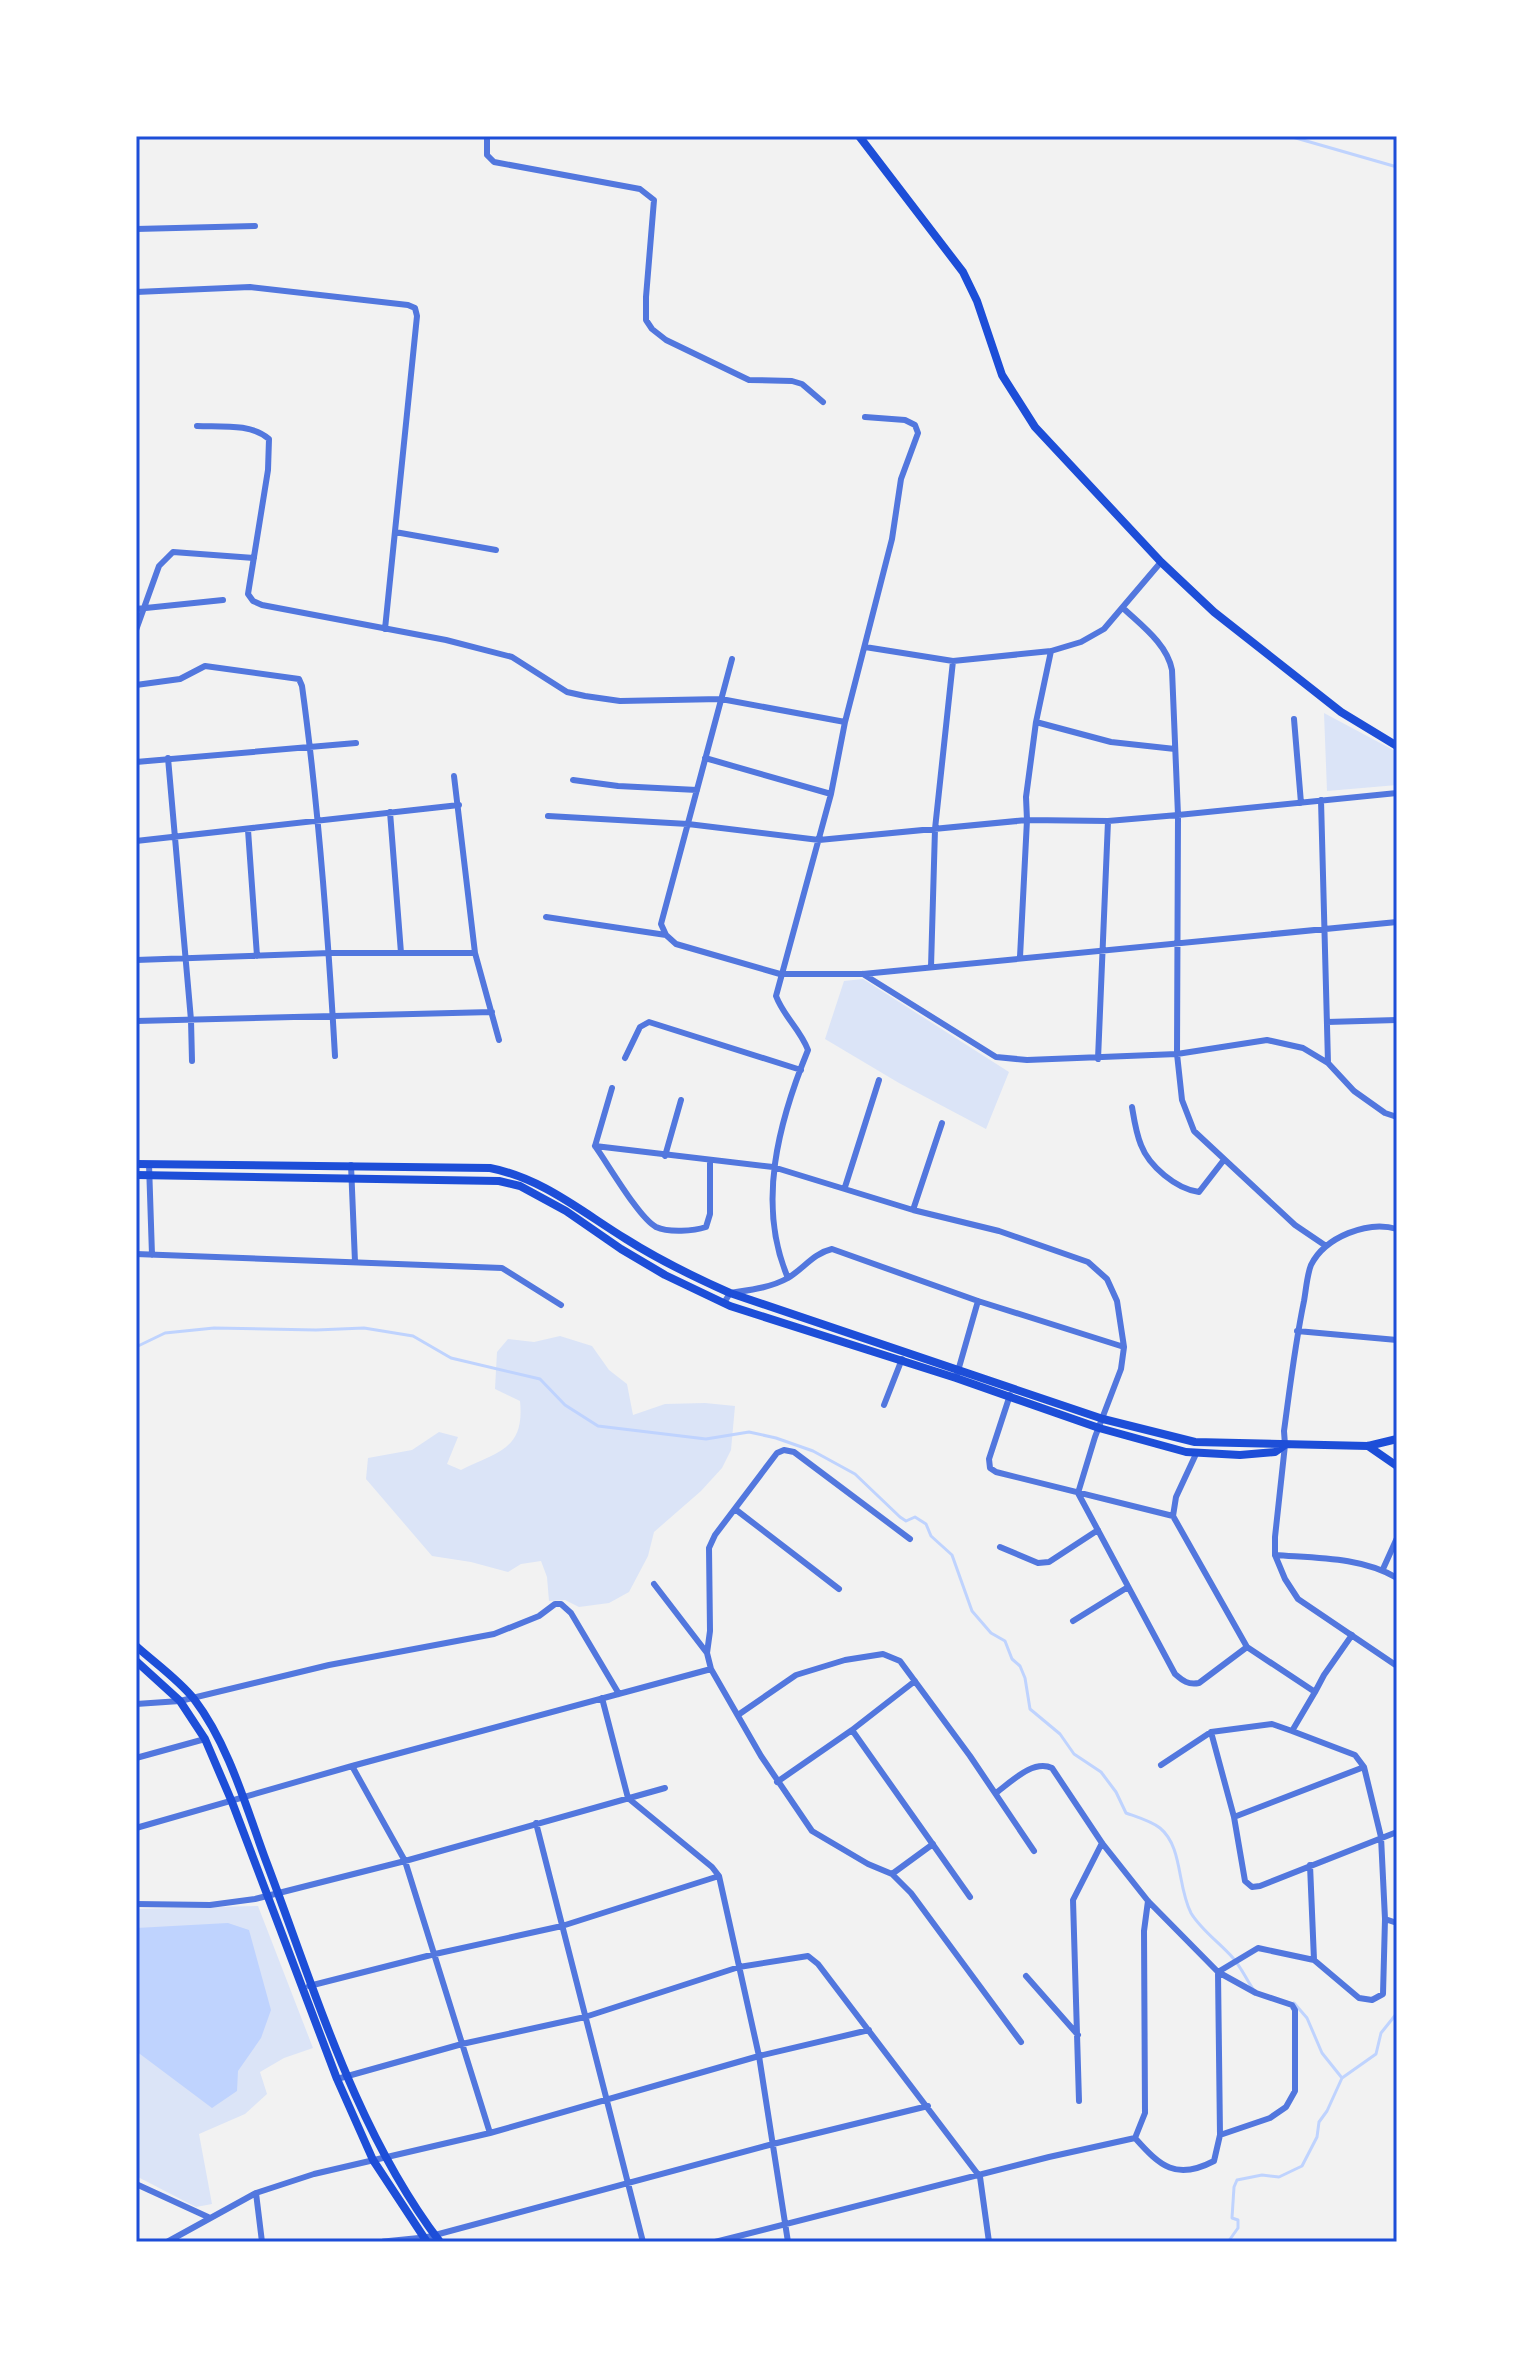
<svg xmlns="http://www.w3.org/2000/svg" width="1533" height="2378" viewBox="0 0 1533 2378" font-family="Cabin,sans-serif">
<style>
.green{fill:#dbe4f7}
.water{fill:#bfd3fe}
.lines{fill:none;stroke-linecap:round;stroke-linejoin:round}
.stream{stroke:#bfd3fe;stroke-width:3}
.minor{stroke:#5277de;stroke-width:6}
.tertiary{stroke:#5277de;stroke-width:7}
.secondary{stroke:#1d4ed8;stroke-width:8}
.neatline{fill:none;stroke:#1d4ed8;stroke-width:3}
</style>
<rect width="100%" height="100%" fill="#f2f2f2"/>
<path class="green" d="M1324 713 1397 752V785L1327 791Z
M863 979 1009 1072 986 1129 899 1083 825 1039 844 981Z
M560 1336 592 1346 609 1370 627 1384 633 1415 665 1404 705 1403 735 1406 731 1450 722 1468 701 1491 654 1532 648 1556 629 1592 609 1603 579 1607 565 1600 549 1601 547 1577 541 1561 521 1564 508 1572 471 1562 432 1556 366 1479 368 1458 412 1450 439 1432 458 1437 447 1464 461 1470C497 1452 525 1450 520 1401L495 1389 497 1352 508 1339 534 1342Z
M258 1906 313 2048 284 2058 260 2072 267 2094 245 2114 199 2134 212 2204 196 2207 136 2176V1909Z"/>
<path class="water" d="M228 1923 249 1930 271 2010 261 2038 238 2071 237 2091 212 2108 136 2051V1928Z"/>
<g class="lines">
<path class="stream" d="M1289 136 1397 167
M136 1347 165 1333 214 1328 316 1330 364 1328 413 1336 451 1358 540 1379 565 1405 598 1426 706 1439 749 1432 776 1438 813 1451 855 1474 900 1517 906 1521 915 1517 926 1524 931 1536 952 1555 972 1611 991 1633 1005 1641 1012 1659 1020 1666 1025 1678 1030 1709 1060 1734 1074 1754 1101 1772 1116 1792 1126 1813C1137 1817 1151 1821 1160 1828 1183 1847 1177 1886 1191 1913 1201 1930 1220 1943 1233 1958 1241 1967 1246 1979 1253 1989
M1342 2078 1376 2054 1381 2033 1397 2013
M1228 2242 1238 2228V2220L1232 2218 1234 2187 1237 2180 1262 2175 1279 2177 1302 2166 1317 2137 1319 2122 1327 2111 1342 2078 1322 2053 1307 2018 1294 2003"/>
<path class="minor" d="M487 136V155L494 162 640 189 654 200 646 297V320L652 329 666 340 749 380 792 381 802 384 823 402
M136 229 255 226
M136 292 250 287 408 305 415 308 417 316 385 629
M197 426C220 427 251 423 269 439L268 470 248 594 253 601 262 605 446 640 512 657 567 692 585 696 620 701 721 699 845 722
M395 532 496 550
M1123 608C1142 626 1167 644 1172 670L1178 815 1177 1054 1182 1100 1194 1131 1295 1225 1326 1246
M136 609 223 600
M136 630 159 566 173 552 254 558
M865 647 953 661 1051 651 1081 642 1104 629 1161 562
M136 685 180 679 205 666 299 679 302 686C319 809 328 932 335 1056
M1294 719 1301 803
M1036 722 1111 742 1175 749
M168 758 191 1020 192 1061
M705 758 831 794
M136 762 356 743
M454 776 475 953 499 1040
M573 780 618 786 697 790
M1321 800 1328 1063
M390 812 401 953
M548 816 688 824 819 840 1027 820 1108 821 1178 815 1397 793
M248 830 257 956
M136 841 459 805
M546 917 666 935 676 944 780 974H863L1397 922
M666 935 661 924 732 659
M1020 957 1027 820 1026 797 1036 722 1051 651
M136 960 330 953H475
M931 967 935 829 953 661
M863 974 996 1057 1027 1060 1177 1054 1267 1040 1303 1048 1328 1063 1354 1091 1385 1113 1397 1117
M136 1021 492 1012
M1327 1022 1397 1020
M625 1058 640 1027 649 1022 801 1070
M1098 1059 1108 821
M1132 1107C1134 1119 1136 1133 1141 1145 1149 1166 1176 1189 1199 1192L1223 1161
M595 1146 773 1167 913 1210 999 1231 1088 1262 1107 1279 1117 1301 1124 1347 1121 1369 1095 1437 1078 1493 1175 1674C1183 1681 1188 1685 1199 1683L1247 1647
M595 1146C608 1164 639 1218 656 1227 669 1233 694 1231 706 1227L710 1214V1162
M595 1146 612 1088
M665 1156 681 1100
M149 1164 152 1255
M351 1165 355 1262
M845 1187 879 1080
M913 1210 942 1123
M1397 1229C1368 1220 1325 1237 1311 1265 1307 1275 1306 1290 1304 1301 1295 1344 1290 1387 1284 1431L1285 1445 1275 1537V1555L1285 1579 1298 1599 1397 1666
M136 1254 502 1268 561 1305
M788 1278C756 1204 779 1121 808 1050 800 1029 784 1017 776 996L831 794 845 722 892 539 901 479 918 433 915 425 905 420 865 417
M724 1303 730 1293C749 1290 770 1288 788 1278 803 1269 814 1253 832 1249L978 1301 1124 1347
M1297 1331 1397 1340
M956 1378 978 1301
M1010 1395 989 1459 990 1468 996 1472 1173 1516
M884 1405 902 1359
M1196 1454 1176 1497 1173 1516 1247 1647 1315 1692 1324 1675 1352 1635
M735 1509 839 1589
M1000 1547 1038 1563 1049 1562 1098 1530
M1275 1555C1315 1558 1362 1557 1397 1578
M1383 1569 1397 1538
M654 1584 707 1653 711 1669 761 1756 812 1831 868 1864 892 1874 911 1893 1021 2042
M1073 1621 1128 1587
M707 1653 710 1631 709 1548 715 1535 777 1453 784 1450 794 1452 910 1539
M602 1698 628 1798 712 1867 719 1876 759 2056 788 2242
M136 1704 180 1701 329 1665 494 1634 539 1616 555 1604H561L571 1613 619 1694
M738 1715 796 1675 845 1660 883 1654 900 1661 970 1756 1034 1851
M852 1730 970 1897
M1211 1732 1234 1817 1245 1881 1252 1887 1260 1886 1397 1832
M136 1758 205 1739
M1161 1765 1211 1732 1272 1724 1292 1731
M352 1766 405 1861 490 2133
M777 1782 852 1730 915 1681
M1234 1817 1364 1767
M536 1823 643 2242
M136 1828 352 1766 711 1669
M1310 1865 1314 1960
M892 1874 933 1844
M136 1904 210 1905 255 1899 405 1861 665 1788
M1385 1919 1397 1923
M1026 1976 1078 2035
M309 1986 435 1954 562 1926 719 1876
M337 2079 462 2044 585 2017 739 1967 808 1956 818 1964 980 2177 989 2242
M1079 2101 1073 1900 1102 1843
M1220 2135 1270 2118 1286 2107 1295 2091V2010L1292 2005 1256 1993 1218 1972 1258 1948 1314 1960 1359 1998 1372 2000 1383 1994 1385 1919 1381 1837 1364 1767 1355 1755 1292 1731 1315 1692
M1135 2138 1145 2113 1144 1931 1148 1901
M136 2184 208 2217
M256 2193 262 2242
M424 2238 773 2144 928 2106
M167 2242 256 2193 314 2174 490 2133 759 2056 869 2030
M715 2242 1049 2157 1135 2138C1160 2166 1176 2181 1214 2161L1220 2135 1218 1972 1148 1901 1102 1843 1052 1768C1033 1759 1011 1782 996 1793"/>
<path class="tertiary" d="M384 2242 424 2238"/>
<path class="secondary" d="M859 136 963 272 977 301 1002 375 1035 427 1161 562 1214 612 1341 712 1397 746
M136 1164 490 1168C542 1178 582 1212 626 1239 659 1260 694 1277 730 1293L1103 1419 1195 1442 1368 1446 1397 1439
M136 1175 499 1181 520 1186 566 1211 621 1249 665 1275 730 1306 956 1378 1099 1428 1186 1452 1240 1455 1275 1452 1285 1445
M1368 1446 1397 1466
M136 1646C155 1663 179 1680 194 1699 229 1745 246 1807 266 1861 315 1990 355 2130 440 2242
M136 1661 180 1701 205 1739 232 1802 337 2079 373 2160 427 2242"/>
</g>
<rect width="1533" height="2378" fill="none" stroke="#ffffff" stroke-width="276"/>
<rect x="138" y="138" width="1257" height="2102" class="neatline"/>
</svg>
